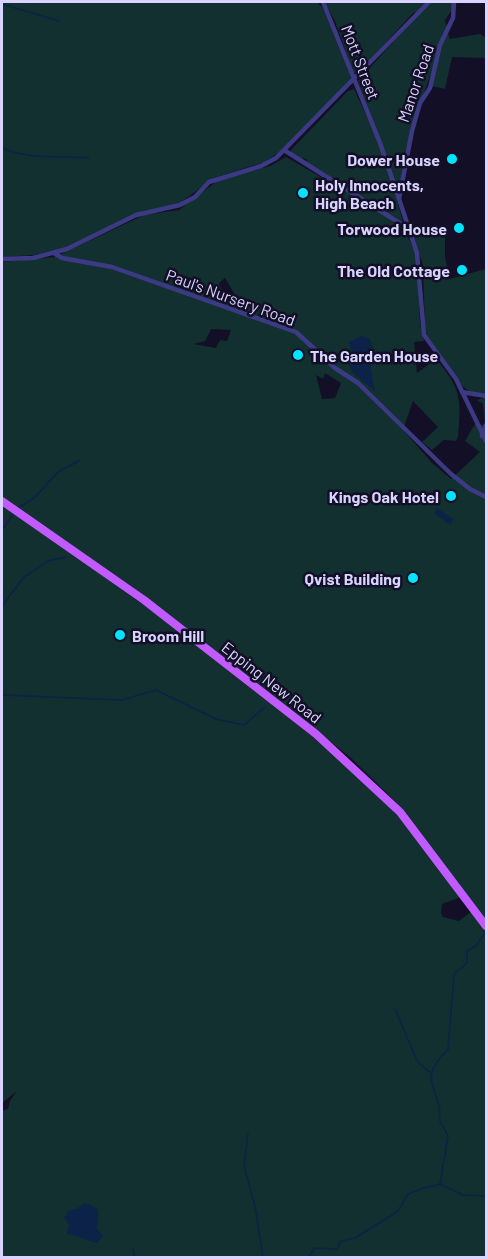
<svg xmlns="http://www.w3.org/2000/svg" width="488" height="1259" viewBox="0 0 488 1259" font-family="Barlow,sans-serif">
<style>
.green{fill:#12302f;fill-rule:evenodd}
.water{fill:#0c2248}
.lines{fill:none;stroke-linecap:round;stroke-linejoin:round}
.stream{stroke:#0c2248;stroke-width:1.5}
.minor{stroke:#3d3a85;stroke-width:4.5}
.primary{stroke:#c25bff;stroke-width:8}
.poi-dot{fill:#00e5ff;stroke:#130f26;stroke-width:2}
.labels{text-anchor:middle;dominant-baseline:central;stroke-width:5;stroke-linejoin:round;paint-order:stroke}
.street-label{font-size:16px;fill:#d9d4ff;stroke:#130f26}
.poi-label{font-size:16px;font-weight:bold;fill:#d9d4ff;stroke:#130f26;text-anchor:end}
</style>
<rect width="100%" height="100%" fill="#130f26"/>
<path class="green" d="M2 2H317L323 8 352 79 278 153 264 162 214 178 180 203 144 211 64 248 34 255 2 257Z
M324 2H457L445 20 447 27C428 86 407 130 399 193L358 81 421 11 413 13 357 74 353 72 335 21Z
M448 33 450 39 480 34 486 38V58L452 57 445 89 432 86 443 41Z
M354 89 383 151 403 222 305 164 307 160 303 158 301 161 290 151 348 91Z
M286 157 390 217C435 254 410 294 424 341L414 342 417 373 436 359C462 390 461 399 458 437L456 441 444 440 432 450 422 442 438 427 413 401 403 430 432 463 451 479 480 452 465 441 475 424 485 425 483 404 477 400 486 397V920L395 801 350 757 131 586 2 497V262L55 257 144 215 179 210 217 181 270 166ZM225 278 238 300 223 293 219 283ZM211 329 231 330 227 341 220 340 216 348 193 344 205 341ZM369 338 373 351 370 369 346 359ZM325 373 341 383 335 398 322 399 316 375 323 379Z
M445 226V256L449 279 486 269V394L471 392 462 386 427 336 425 327 423 265 413 235 429 233Z
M2 504 177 629 342 760 371 786 398 816 461 897 442 904 441 913 443 917 459 921 471 912 486 929V1257H2V1111L8 1109 10 1101 16 1092 2 1103ZM98 1209 97 1228 68 1234 69 1225Z"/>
<path class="water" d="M361 336 369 338 373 351V362L370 366 375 391 353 373 346 359 352 354 349 342Z
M437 508 453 519 451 525 435 514Z
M85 1203 98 1209 97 1228 103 1237 96 1243 67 1233 69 1225 64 1218 69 1210 76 1209Z"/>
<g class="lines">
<path class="stream" d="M2 4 59 21
M2 147C17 159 68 156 89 158
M18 508 34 498 58 472 80 460
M2 530 13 514
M2 606 24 577 48 561 66 557
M2 695 122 700 156 690 216 719 244 725 265 707
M395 1009 417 1061 432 1074
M248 1134 244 1166 255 1206 263 1258
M440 1184 448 1136 439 1119C445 1094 413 1080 448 1050L454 974 467 963V951L476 946 486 931
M133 1248 135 1258
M274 1258H277
M299 1258H301
M308 1258 315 1248 337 1249 341 1241 355 1238 387 1218 398 1211 408 1194 424 1188 440 1184 463 1195 486 1196"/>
<path class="minor" d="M323 2 380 143 399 199
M454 2 453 18 440 45 430 88 420 103 412 131 399 199 417 253 424 335 456 379 486 441
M284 150 406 227
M54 253 62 258 112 267 296 332 335 368 358 383 451 474 470 489 486 497
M2 259 33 258 67 249 136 215 180 205 195 197 209 182 261 166 276 158 429 2
M462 392 486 396
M482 436 486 425"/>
<path class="primary" d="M2 501 144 600 316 734 400 812 486 926"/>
</g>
<g class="poi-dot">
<circle cx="452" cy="159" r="6"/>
<circle cx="303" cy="193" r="6"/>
<circle cx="459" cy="228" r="6"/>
<circle cx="462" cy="270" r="6"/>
<circle cx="298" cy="355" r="6"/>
<circle cx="451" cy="496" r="6"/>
<circle cx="413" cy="578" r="6"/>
<circle cx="120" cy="635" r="6"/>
</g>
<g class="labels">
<g class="street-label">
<text transform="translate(361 62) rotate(69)">Mott Street</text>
<text transform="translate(415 83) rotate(-71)">Manor Road</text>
<text transform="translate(231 297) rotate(20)">Paul's Nursery Road</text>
<text transform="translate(272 682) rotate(38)">Epping New Road</text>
</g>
<g class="poi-label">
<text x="440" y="159">Dower House</text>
<text x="315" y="184" text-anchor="start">Holy Innocents,<tspan x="315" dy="18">High Beach</tspan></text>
<text x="447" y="228">Torwood House</text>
<text x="450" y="270">The Old Cottage</text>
<text x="310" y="355" text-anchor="start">The Garden House</text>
<text x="439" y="496">Kings Oak Hotel</text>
<text x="401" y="578">Qvist Building</text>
<text x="132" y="635" text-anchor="start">Broom Hill</text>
</g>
</g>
<rect width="488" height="1259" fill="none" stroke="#d9d4ff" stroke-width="6"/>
</svg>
